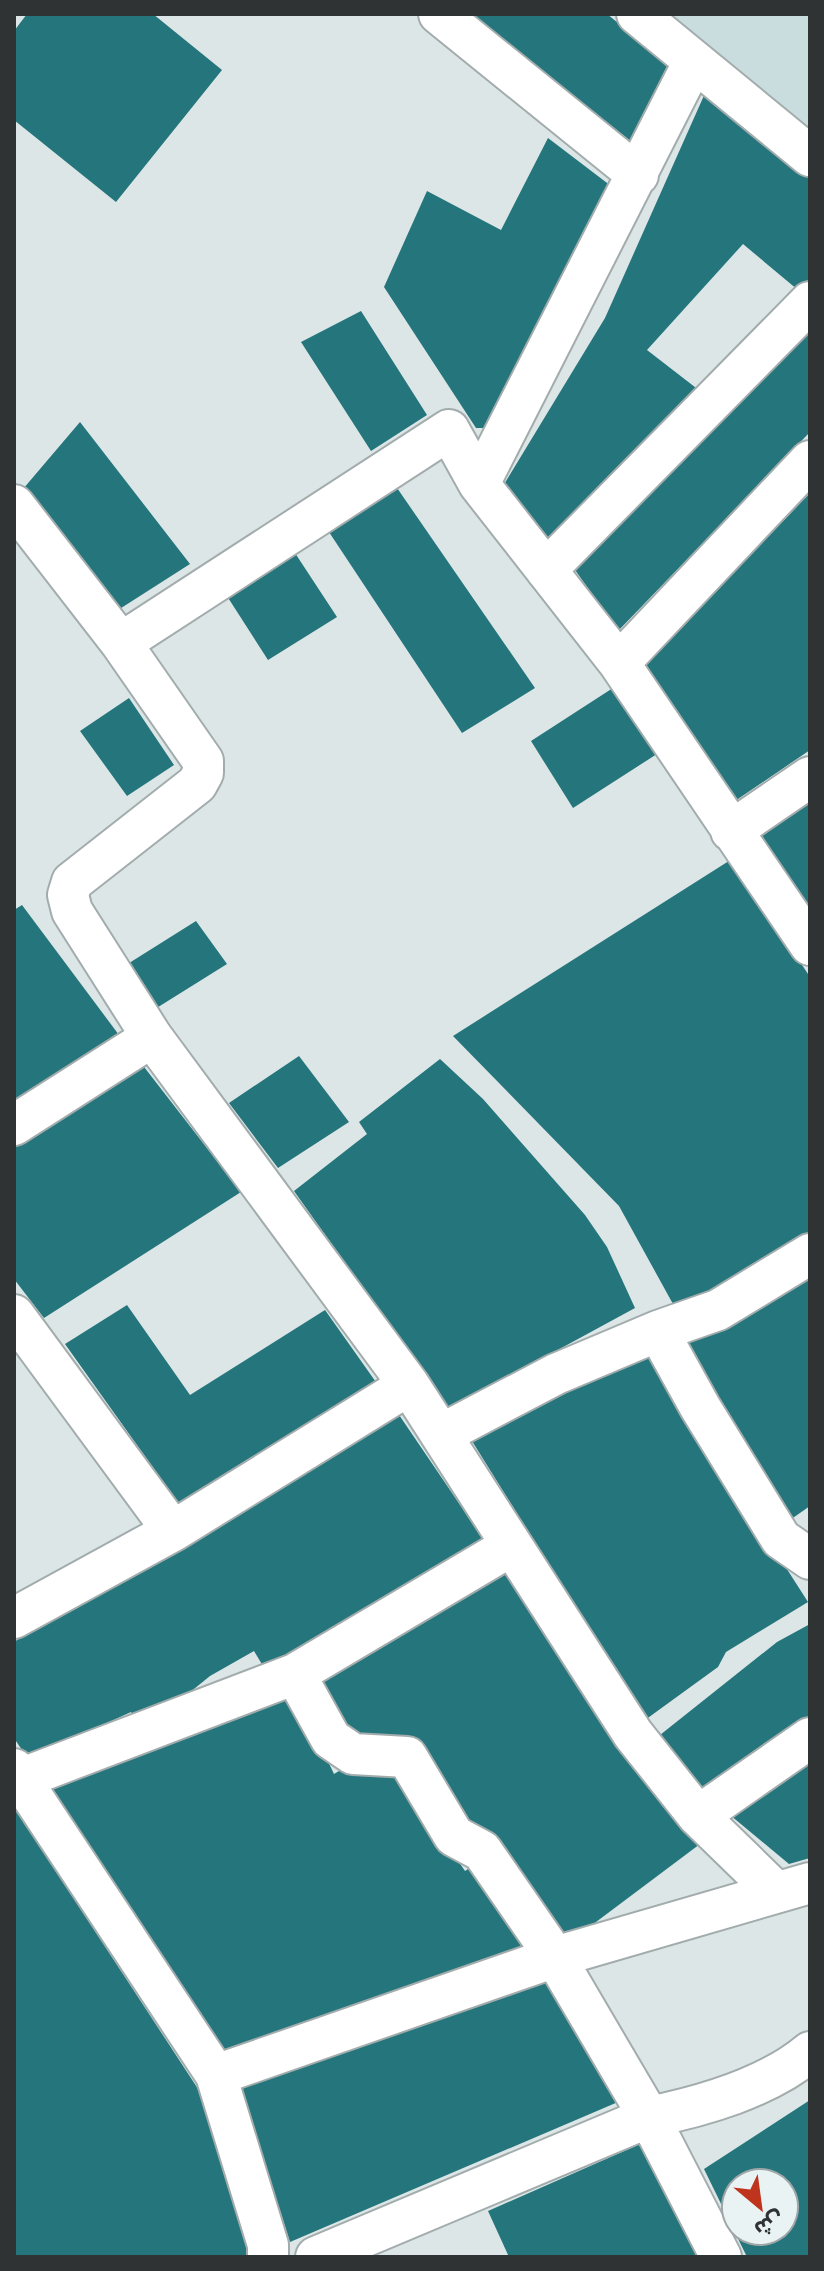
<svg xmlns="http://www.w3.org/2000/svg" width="824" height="2271" viewBox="0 0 824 2271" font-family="'Noto Sans','Noto Sans Arabic',sans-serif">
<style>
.built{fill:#c9dcde}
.building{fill:#24757c;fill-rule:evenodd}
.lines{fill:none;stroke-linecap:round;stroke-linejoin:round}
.street-casing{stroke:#a3acad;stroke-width:44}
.street{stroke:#fff;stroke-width:40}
</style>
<rect width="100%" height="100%" fill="#dce6e6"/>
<path class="built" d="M663 14H810V136Z"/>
<path class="building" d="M27 14H153L222 70 116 202 14 120V31Z
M471 14H607L671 66 633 143Z
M706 91 810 179V278L798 290 743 244 647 350 700 391 546 547 503 486 605 318Z
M548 138 611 186 490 428H476L384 287 427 191 501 230Z
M361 311 427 415 371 451 301 342Z
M810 323V432L618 631 573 567Z
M80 422 190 564 118 610 23 489Z
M395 485 535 688 462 733 327 529Z
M810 493V750L735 801 644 666Z
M293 550 337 617 268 660 225 593Z
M616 686 660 752 573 808 531 741Z
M129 698 174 765 127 796 80 731Z
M810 798V912L757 833Z
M732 859 810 977V1235L708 1297 673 1304 619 1206 453 1036Z
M22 905 119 1035 14 1102V910Z
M196 921 227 964 155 1009 126 965Z
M299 1056 349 1122 278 1168 229 1103Z
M440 1059 483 1099 585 1215 607 1247 635 1308 449 1409 294 1191 367 1134 359 1122Z
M141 1063 241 1192 44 1318 14 1279V1143Z
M810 1279V1506L787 1522 682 1347Z
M127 1305 190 1395 325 1310 378 1385 184 1511 65 1344Z
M658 1349 767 1538 808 1602 726 1652 718 1667 645 1720 472 1441 565 1392Z
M393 1406 488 1546 371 1618 263 1666 254 1651 210 1676 168 1710 139 1725 131 1712 28 1759 14 1738V1642Z
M502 1568 700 1844 592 1925 554 1943 408 1738 356 1747 312 1687Z
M810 1624V1724L704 1799 655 1739 777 1642Z
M295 1692 334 1774 354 1762 402 1769 425 1812 465 1871 479 1862 537 1952 228 2060 49 1788Z
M810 1753V1858L789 1864 730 1815Z
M14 1807 202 2095 246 2234 249 2257H14Z
M553 1966 618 2102 290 2242 237 2077Z
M810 2100V2257H747L704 2169ZM736 2183H784V2231H736Z
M640 2144 697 2257H509L488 2211Z"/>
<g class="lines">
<defs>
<path id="street" d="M439 14 638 175
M637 14 810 156
M479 484 694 61
M14 505 121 643 203 761V773L197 784 72 882 68 895 72 911 152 1037 409 1385
M546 570 810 302
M121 643 449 430 479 484 619 663 810 945
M619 663 810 461
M731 831 810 777
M14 1125 152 1037
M14 1315 173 1531
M658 1331 700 1407 781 1539 810 1559
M442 1434 556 1374 658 1331 718 1310 810 1254
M14 1618 173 1531 409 1385 633 1734 698 1816 775 1891
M14 1769 216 2075 268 2245V2257
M20 1779 295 1674 511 1546
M698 1816 810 1738
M216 2075 555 1957 482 1851 454 1836 407 1757 353 1754 331 1739 295 1674
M316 2257 649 2117C703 2106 767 2088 810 2052
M721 2257 649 2117 555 1957 810 1883"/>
</defs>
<use href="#street" class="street-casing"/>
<use href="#street" class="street"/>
</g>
<rect width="824" height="2271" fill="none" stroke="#2f3333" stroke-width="32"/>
<g transform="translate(760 2207) rotate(151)"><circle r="38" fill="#e9f3f4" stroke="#9fa6a7" stroke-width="2"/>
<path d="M0-6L14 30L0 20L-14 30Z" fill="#bf341c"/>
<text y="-12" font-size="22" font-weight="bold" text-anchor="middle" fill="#2f3333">ش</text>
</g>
</svg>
